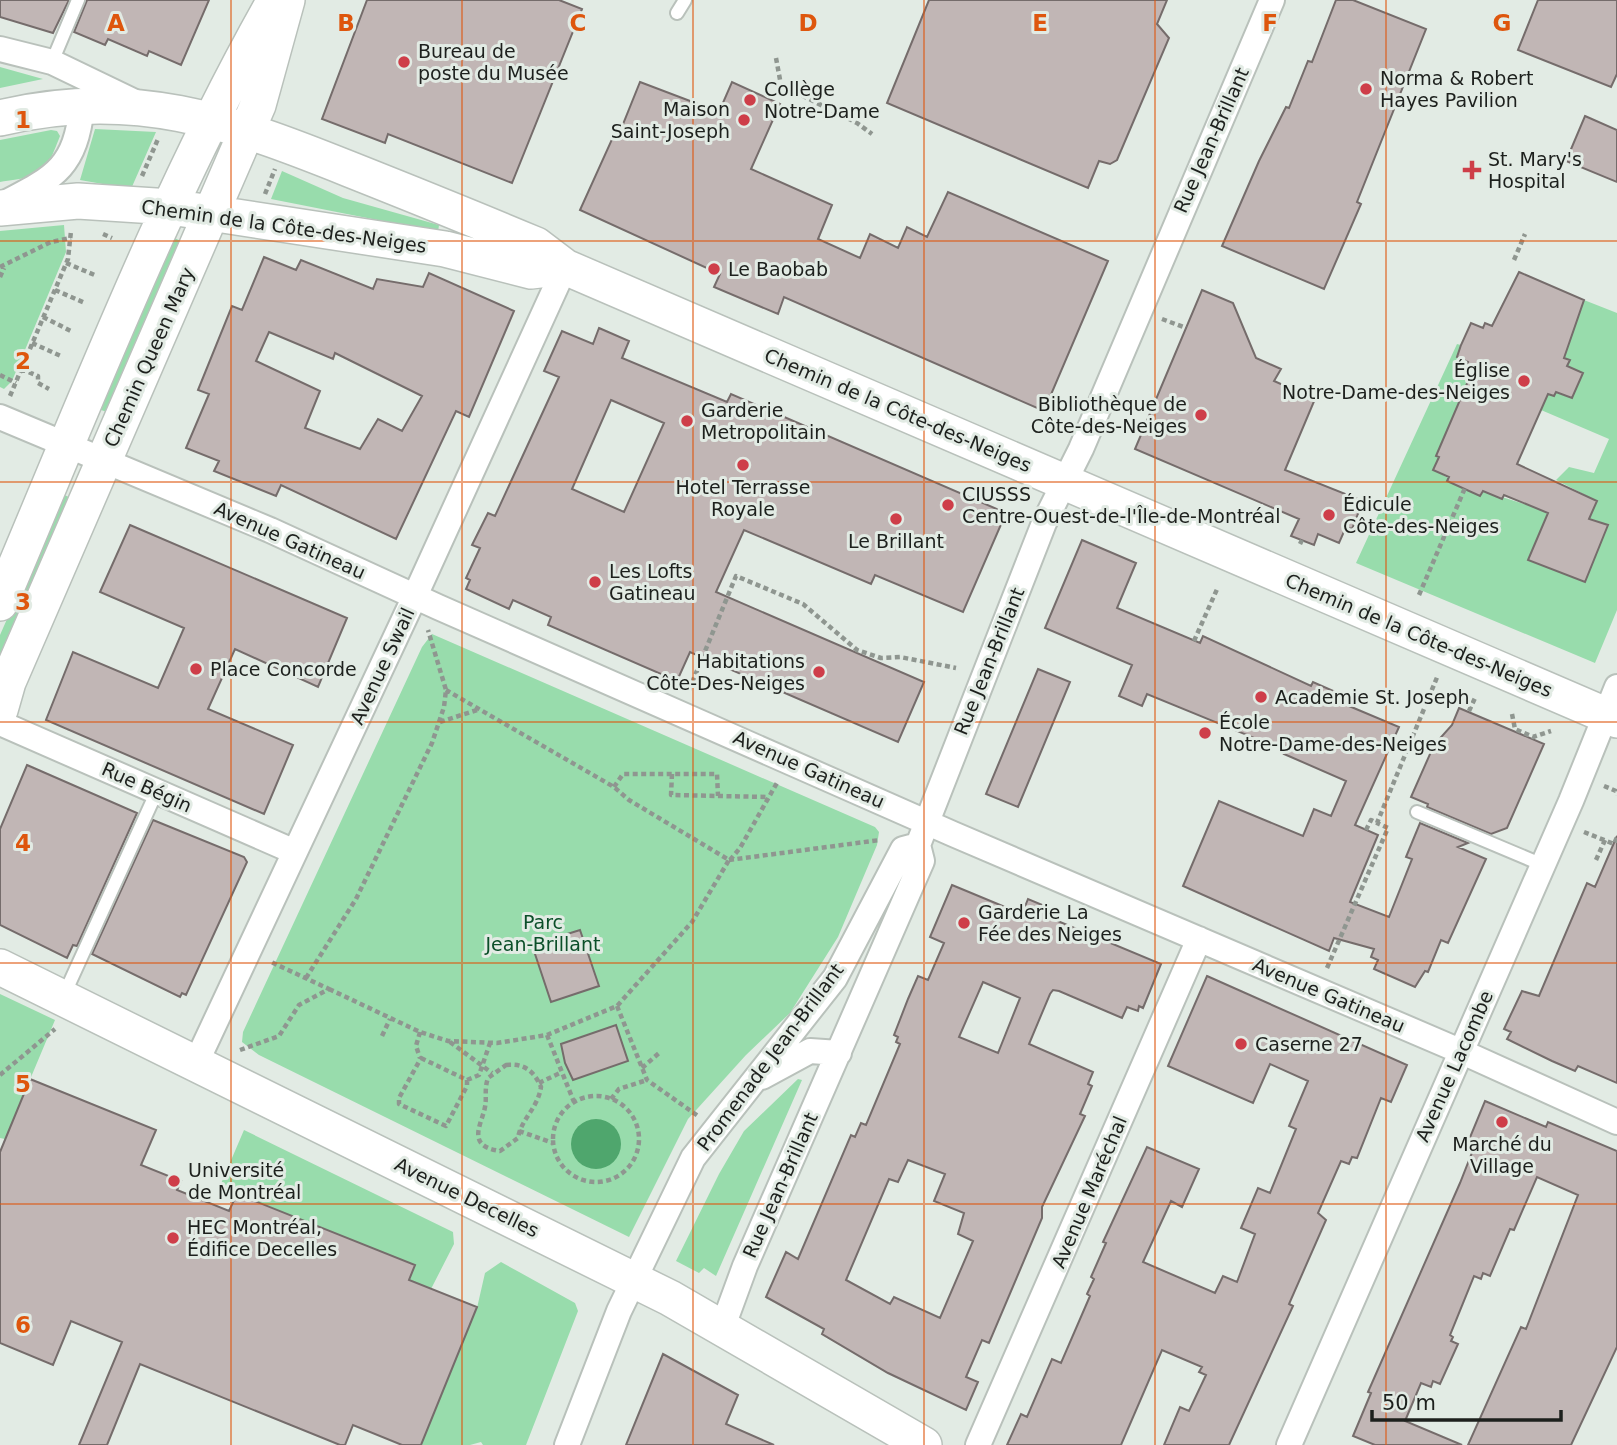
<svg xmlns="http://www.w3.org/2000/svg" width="1617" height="1445" viewBox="0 0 1617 1445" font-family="'DejaVu Sans',sans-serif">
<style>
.green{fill:#98dcac}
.water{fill:#4fa66d}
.building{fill:#c1b6b5;stroke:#756c6b;stroke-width:2;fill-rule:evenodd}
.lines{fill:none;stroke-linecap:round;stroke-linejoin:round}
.lane-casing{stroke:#b9c1bb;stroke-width:16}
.street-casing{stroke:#b9c1bb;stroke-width:28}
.secondary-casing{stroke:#b9c1bb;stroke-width:38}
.path{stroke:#8f9690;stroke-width:4.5;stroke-dasharray:5 3.5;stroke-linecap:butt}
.lane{stroke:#fff;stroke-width:12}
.street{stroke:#fff;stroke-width:24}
.secondary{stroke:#fff;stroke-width:35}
.grid{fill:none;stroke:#de560d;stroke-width:2;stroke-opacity:0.55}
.poi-dot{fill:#ce3e49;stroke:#e2ebe4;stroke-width:2.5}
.labels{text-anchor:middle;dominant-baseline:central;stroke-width:6;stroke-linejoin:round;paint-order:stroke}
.poi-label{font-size:19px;fill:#1d201d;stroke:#e2ebe4;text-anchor:start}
.street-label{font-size:19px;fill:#1d201d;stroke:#e2ebe4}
.park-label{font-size:19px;fill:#0b4f29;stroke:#e2ebe4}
.grid-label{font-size:23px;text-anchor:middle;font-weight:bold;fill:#de560d;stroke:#e2ebe4;stroke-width:6;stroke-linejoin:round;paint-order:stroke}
</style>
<rect width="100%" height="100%" fill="#e2ebe4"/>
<path class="green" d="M0 67 43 79 0 88Z
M95 129 156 132 131 189 80 180Z
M51 130 57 131 60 136C43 179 45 175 0 182V140Z
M282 171 343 198 439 225 438 232 271 199Z
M64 225 66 252 12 381 4 389 0 387V231Z
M172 237 181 241 107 412 98 409Z
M1584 300 1617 313V610L1595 663 1356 563 1457 344 1461 345 1457 357 1468 362 1465 369 1472 372 1436 455 1439 457 1433 470 1480 495 1483 491 1524 504 1527 499 1549 509 1528 560 1585 582 1607 525 1589 519 1597 501 1556 480 1569 467 1594 473 1609 439 1541 410 1548 394 1553 396 1556 392 1572 398 1583 373 1567 366 1570 361 1564 358Z
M62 494 71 498 0 660V635Z
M432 634 875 827 879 832 877 845 838 937 790 1013 746 1055 688 1119 629 1237 259 1055 242 1042 243 1032 422 647Z
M0 994 55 1020 5 1139 0 1138Z
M798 1079 802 1080 716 1276 704 1268 699 1273 676 1261 719 1174 744 1131Z
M244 1130 453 1232 454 1244 431 1289 409 1280 415 1265 238 1194 235 1200 217 1193Z
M501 1262 575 1303 578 1311 526 1445H483L481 1442 470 1445H421L477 1308 485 1273Z"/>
<path class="water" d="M571 1144a25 25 0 1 1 50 0a25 25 0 1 1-50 0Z"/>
<path class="building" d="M0 0H69L53 33 0 17Z
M87 0H209L181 65 149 51 147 56 108 39 105 45 74 32Z
M367 0H559L582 9 512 183 388 134 385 143 322 119Z
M929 0H1167L1157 24 1169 38 1117 160 1110 164 1099 161 1088 188 887 103Z
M1336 0H1353L1426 29 1357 202 1361 204 1324 289 1222 246 1259 161 1286 107 1289 108 1308 61 1312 62Z
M1538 0H1617V74L1611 87 1518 50Z
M640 82 719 112 732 82 780 104 751 169 832 205 818 239 860 258 870 234 898 248 907 227 927 237 948 192 1108 261 1044 411 784 297 778 314 714 287 720 274 580 210 613 137 617 139Z
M1585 116 1617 130V182L1566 161Z
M264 257 296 270 301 260 373 289 377 279 423 287 429 273 514 311 469 417 456 411 396 539 281 485 276 496 214 471 219 461 186 448 209 394 198 390 232 306 242 310ZM269 332 333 359 335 353 422 396 402 431 378 419 360 449 305 428 320 391 256 361Z
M1519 272 1584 300 1564 358 1570 360 1567 366 1583 373 1572 398 1556 392 1554 396 1548 394 1517 464 1597 501 1589 519 1608 525 1585 582 1528 560 1548 513 1504 495 1502 499 1483 491 1480 496 1447 481 1449 477 1433 470 1439 457 1436 456 1472 372 1465 369 1468 362 1457 357 1461 345 1471 323 1483 328 1485 323 1492 326Z
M1202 290 1233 303 1256 358 1281 369 1274 381 1315 399 1285 470 1363 501 1352 529 1346 527 1339 543 1318 534 1314 545 1291 536 1299 519 1135 449Z
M599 328 629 341 622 358 727 402 731 394 1006 513 963 612 875 575 871 584 744 530 716 592 924 682 898 742 690 652 677 681 548 625 551 617 513 600 509 609 466 589 470 580 466 578 480 548 472 545 488 513 495 516 559 377 544 371 562 331 593 344ZM611 400 664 423 624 512 572 489Z
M130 525 347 618 318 687 235 649 208 709 293 745 264 814 46 720 73 652 158 688 184 628 100 592Z
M1082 540 1136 563 1117 608 1200 643 1203 636 1311 686 1313 682 1349 698V706L1399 727 1355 825 1378 835 1350 902 1389 917 1412 859 1406 857 1420 823 1468 843 1458 847 1486 859 1448 943 1441 940 1428 972 1425 971 1415 987 1374 969 1378 960 1371 957 1374 949 1334 938 1329 951 1183 886 1219 801 1303 836 1314 809 1331 816 1346 781 1284 754 1286 751 1147 694 1142 706 1119 696 1132 665 1045 628Z
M1038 669 1070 682 1018 807 986 794Z
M1459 708 1544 744 1507 828 1491 834 1427 807 1428 804 1411 797 1434 745 1452 725Z
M27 765 137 813 77 946 73 945 67 958 0 925V829Z
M153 820 244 857 247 862 186 995 182 993 180 997 92 954Z
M1617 836V1083L1578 1066 1575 1071 1552 1061 1507 1039 1511 1032 1504 1029 1522 991 1539 996 1587 883 1595 887Z
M952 885 1022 914 1028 899 1052 909 1048 917 1161 964 1143 1008 1139 1006 1138 1011 1127 1007 1122 1018 1059 991 1053 990 1050 994 1029 1044 1093 1072 1088 1084 1092 1086 1080 1114 1085 1116 1042 1207V1218L989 1343 982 1340 966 1377 978 1382 966 1410 888 1373 822 1334 824 1329 766 1297 786 1252 798 1259 851 1135 855 1137 861 1123 866 1125 900 1044 896 1042 898 1037 894 1035 908 999 918 976 928 980 944 943 930 937ZM983 982 1020 998 998 1053 959 1037ZM908 1160 945 1174 934 1201 964 1213 958 1234 973 1241 940 1318 894 1297 890 1304 846 1280 889 1179 898 1182Z
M580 930 599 986 551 1002 532 945Z
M1207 976 1407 1065 1391 1102 1381 1098 1357 1158 1352 1157 1349 1164 1341 1161 1318 1213 1326 1220 1289 1304 1293 1306 1229 1445H1164L1180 1407 1189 1411 1206 1375 1199 1372 1202 1367 1162 1350 1121 1445H1007L1021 1414 1027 1417 1052 1359 1061 1363 1090 1296 1087 1294 1094 1279 1091 1277 1106 1243 1103 1242 1147 1147 1199 1169 1182 1207 1171 1201 1143 1262 1215 1293 1223 1276 1237 1282 1255 1234 1241 1228 1258 1188 1270 1193 1296 1129 1289 1126 1308 1081 1270 1064 1253 1103 1168 1066Z
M616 1025 628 1061 573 1080 565 1063 561 1044Z
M30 1079 156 1130 141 1165 181 1181 177 1190 229 1211 237 1194 415 1265 409 1280 477 1307 421 1445H402L353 1425 345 1445H340L140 1364 107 1445H79L122 1342 71 1321 53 1365 0 1343V1152Z
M1485 1101 1546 1127 1548 1122 1617 1151V1347L1571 1445H1468L1521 1327 1526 1329 1578 1195 1537 1177 1514 1230 1510 1229 1490 1276 1483 1273 1481 1279 1474 1276 1450 1335 1453 1337 1451 1341 1458 1344 1440 1384 1433 1381 1431 1387 1421 1383 1405 1421 1462 1445H1375L1353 1436 1371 1393 1368 1392 1460 1183 1473 1150 1466 1147Z
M663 1354 738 1395 726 1424 774 1445H626Z"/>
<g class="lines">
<defs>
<path id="lane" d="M677 13 685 0
M52 62 78 0
M1417 812 1543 865
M64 995 157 791"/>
<path id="street" d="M0 49 52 62 135 102
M7 202C57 176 75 166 82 107
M0 417 270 530 438 607 953 834 1460 1051 1617 1122
M0 723 295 852
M196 1063 415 596 565 267
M762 1077 810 1051 839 1053
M723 1326 745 1266 922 861 918 845 1044 523 1081 449 1272 0
M567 1445 619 1311 693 1158 835 978 903 849 918 845
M978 1445 1199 939
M1289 1445 1571 801 1617 687"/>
<path id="secondary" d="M0 118C132 86 229 121 349 169 412 194 474 219 536 245L565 267 1617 720
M0 208 78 201 171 207 445 249 531 271 565 267
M0 603C86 401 166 192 275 0
M0 710 8 682 258 105 287 0
M0 967 670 1298 924 1445"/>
</defs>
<use href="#lane" class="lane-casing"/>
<use href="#street" class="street-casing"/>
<use href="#secondary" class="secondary-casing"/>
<path class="path" d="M776 58 781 85 857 123 872 134
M142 176 158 139
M265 194 275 169
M103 234 112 238
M1514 260 1525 234
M66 263 97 276
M0 267 51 242 71 238
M0 277 4 268
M55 290 85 303
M43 317 73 332
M1162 319 1186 328
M32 343 63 357
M21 369 38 376V383L49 389
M0 375 16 383
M10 396 68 259 71 231
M1300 544 1302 540
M1419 595 1465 488
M1194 641 1218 587
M689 690 736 576 803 604 857 650 881 658 900 657 956 668
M1469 711 1475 698
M1512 714 1515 729 1533 737 1551 731
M440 722 477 710
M672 774 671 795 769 797
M1604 786 1616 791 1617 795
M614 787 623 774H717L718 796
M1366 830 1371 820 1377 823 1438 675
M1584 832 1614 844 1617 837
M729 860 880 840
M730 860 740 848 778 781
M1596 860 1605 840
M1327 968 1388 828 1377 823
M306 978 356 899 432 743 444 707 446 690 428 630
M329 989 420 1032 448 1041 497 1043 547 1035 617 1006 692 922 729 860 629 800 614 787 446 690
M617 1006 647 1080 698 1116
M420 1032 416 1046 420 1058
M547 1035 574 1102
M382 1036 390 1019
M450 1042 492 1073
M240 1050 279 1036 299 1005 329 989 271 962
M421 1058 467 1080V1086L446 1126 399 1104V1098Z
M506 1065C524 1063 534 1071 541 1087 538 1108 521 1119 518 1138L500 1151C465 1146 482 1124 485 1107 487 1097 484 1089 488 1078Z
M642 1068 659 1053
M0 1075 55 1029
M467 1080 479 1075 490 1043
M539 1083 562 1072
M553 1139a43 43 0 1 1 86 0a43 43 0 1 1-86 0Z
M611 1099 619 1089 647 1080
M519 1131 553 1143"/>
<use href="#lane" class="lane"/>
<use href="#street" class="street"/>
<use href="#secondary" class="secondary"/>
</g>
<path class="grid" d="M231 0V1445M462 0V1445M693 0V1445M924 0V1445M1155 0V1445M1386 0V1445M0 241H1617M0 482H1617M0 722H1617M0 963H1617M0 1204H1617"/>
<g class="poi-dot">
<circle cx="404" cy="62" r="7"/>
<circle cx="1366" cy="89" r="7"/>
<circle cx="750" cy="100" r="7"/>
<circle cx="744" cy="120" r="7"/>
<path d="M1468.5 159.5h7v7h7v7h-7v7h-7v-7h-7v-7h7z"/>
<circle cx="714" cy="269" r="7"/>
<circle cx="1524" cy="381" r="7"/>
<circle cx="1201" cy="415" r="7"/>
<circle cx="687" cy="421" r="7"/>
<circle cx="743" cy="465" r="7"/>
<circle cx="948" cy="505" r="7"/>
<circle cx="1329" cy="515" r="7"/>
<circle cx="896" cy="519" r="7"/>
<circle cx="595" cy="582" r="7"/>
<circle cx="196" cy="669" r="7"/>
<circle cx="819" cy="672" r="7"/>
<circle cx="1261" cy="697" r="7"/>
<circle cx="1205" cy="733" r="7"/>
<circle cx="964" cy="923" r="7"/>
<circle cx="1241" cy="1044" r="7"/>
<circle cx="1502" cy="1122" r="7"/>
<circle cx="174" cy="1181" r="7"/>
<circle cx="173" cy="1238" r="7"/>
</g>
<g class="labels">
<g class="poi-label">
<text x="418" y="51">Bureau de<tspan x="418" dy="22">poste du Musée</tspan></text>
<text x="1380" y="78">Norma &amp; Robert<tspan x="1380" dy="22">Hayes Pavilion</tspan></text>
<text x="764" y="89">Collège<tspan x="764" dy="22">Notre-Dame</tspan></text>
<text x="730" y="109" text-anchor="end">Maison<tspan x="730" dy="22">Saint-Joseph</tspan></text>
<text x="1488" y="159">St. Mary's<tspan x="1488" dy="22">Hospital</tspan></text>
<text x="728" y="269">Le Baobab</text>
<text x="1510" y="370" text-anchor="end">Église<tspan x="1510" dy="22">Notre-Dame-des-Neiges</tspan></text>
<text x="1187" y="404" text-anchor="end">Bibliothèque de<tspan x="1187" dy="22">Côte-des-Neiges</tspan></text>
<text x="701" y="410">Garderie<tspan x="701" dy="22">Metropolitain</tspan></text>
<text x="743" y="487" text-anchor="middle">Hotel Terrasse<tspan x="743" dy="22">Royale</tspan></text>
<text x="962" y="494">CIUSSS<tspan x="962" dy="22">Centre-Ouest-de-l'Île-de-Montréal</tspan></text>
<text x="1343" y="504">Édicule<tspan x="1343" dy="22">Côte-des-Neiges</tspan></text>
<text x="896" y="541" text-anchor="middle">Le Brillant</text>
<text x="609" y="571">Les Lofts<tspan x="609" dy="22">Gatineau</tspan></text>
<text x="805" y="661" text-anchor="end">Habitations<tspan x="805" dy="22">Côte-Des-Neiges</tspan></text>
<text x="210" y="669">Place Concorde</text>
<text x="1275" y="697">Academie St. Joseph</text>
<text x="1219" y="722">École<tspan x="1219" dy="22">Notre-Dame-des-Neiges</tspan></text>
<text x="978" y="912">Garderie La<tspan x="978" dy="22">Fée des Neiges</tspan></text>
<text x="1255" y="1044">Caserne 27</text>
<text x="1502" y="1144" text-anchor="middle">Marché du<tspan x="1502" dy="22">Village</tspan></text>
<text x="188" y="1170">Université<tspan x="188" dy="22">de Montréal</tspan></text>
<text x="187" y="1227">HEC Montréal,<tspan x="187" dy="22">Édifice Decelles</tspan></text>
</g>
<g class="street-label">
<text transform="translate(1211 140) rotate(-66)">Rue Jean-Brillant</text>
<text transform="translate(284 226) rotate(8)">Chemin de la Côte-des-Neiges</text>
<text transform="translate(149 357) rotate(-66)">Chemin Queen Mary</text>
<text transform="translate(898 410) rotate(23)">Chemin de la Côte-des-Neiges</text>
<text transform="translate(290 540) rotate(24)">Avenue Gatineau</text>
<text transform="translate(1419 635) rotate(23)">Chemin de la Côte-des-Neiges</text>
<text transform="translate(989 661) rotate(-68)">Rue Jean-Brillant</text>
<text transform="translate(382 666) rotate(-65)">Avenue Swail</text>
<text transform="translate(809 769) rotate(24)">Avenue Gatineau</text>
<text transform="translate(147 787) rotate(24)">Rue Bégin</text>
<text transform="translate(1329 995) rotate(23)">Avenue Gatineau</text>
<text transform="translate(770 1057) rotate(-53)">Promenade Jean-Brillant</text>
<text transform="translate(1454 1066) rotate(-66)">Avenue Lacombe</text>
<text transform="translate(780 1185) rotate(-66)">Rue Jean-Brillant</text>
<text transform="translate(1089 1192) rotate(-67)">Avenue Maréchal</text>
<text transform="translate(467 1197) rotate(26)">Avenue Decelles</text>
</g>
<g class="park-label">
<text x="543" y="922">Parc<tspan x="543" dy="22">Jean-Brillant</tspan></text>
</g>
</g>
<g class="grid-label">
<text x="116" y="31">A</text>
<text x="346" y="31">B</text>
<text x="578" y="31">C</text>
<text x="808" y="31">D</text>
<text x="1040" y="31">E</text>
<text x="1270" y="31">F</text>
<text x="1502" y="31">G</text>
<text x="23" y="128">1</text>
<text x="23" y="369">2</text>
<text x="23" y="610">3</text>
<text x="23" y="851">4</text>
<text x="23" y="1092">5</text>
<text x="23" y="1333">6</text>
</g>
<path d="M1372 1410v10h189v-10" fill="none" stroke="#1d201d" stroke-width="3.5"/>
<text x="1382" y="1410" font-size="21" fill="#1d201d" stroke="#e2ebe4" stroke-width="5" paint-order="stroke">50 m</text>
</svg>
